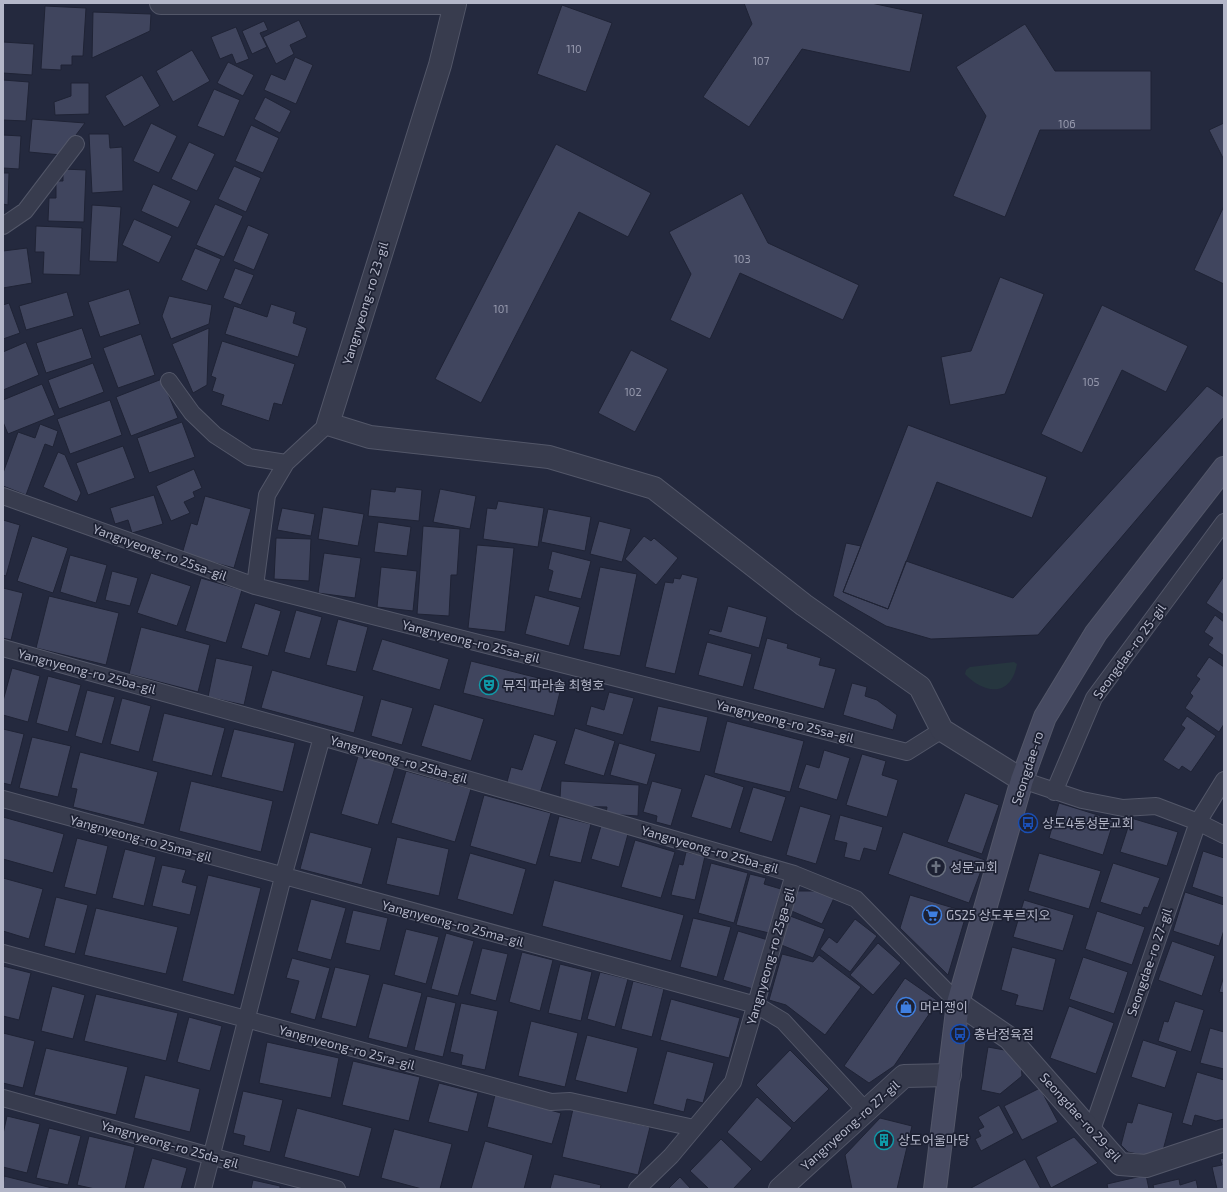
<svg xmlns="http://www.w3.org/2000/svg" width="1227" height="1192" viewBox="0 0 1227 1192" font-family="'Exo 2','Noto Sans KR',sans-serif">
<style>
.green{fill:#26363f}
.building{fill:#40455e;stroke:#1f2335}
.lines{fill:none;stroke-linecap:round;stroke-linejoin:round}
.lane-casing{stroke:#535769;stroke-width:18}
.street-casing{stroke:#535769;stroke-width:24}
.secondary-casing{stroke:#535769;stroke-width:24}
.lane{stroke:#383c4e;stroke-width:16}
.street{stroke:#383c4e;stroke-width:22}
.secondary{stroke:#464a61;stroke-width:22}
.labels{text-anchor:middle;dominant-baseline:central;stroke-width:3.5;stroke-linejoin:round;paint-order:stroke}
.number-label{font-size:11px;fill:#979aae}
.street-label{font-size:13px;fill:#b4b7c9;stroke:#1d2133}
.poi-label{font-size:13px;fill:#b4b7c9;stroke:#1d2133;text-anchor:start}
</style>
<rect width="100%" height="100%" fill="#24293e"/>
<path class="green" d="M1014 662 1017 664C1011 697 985 695 965 674L966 670 970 667Z"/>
<path class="building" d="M744 3H871L923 14 910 72 802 49 749 127 703 97 752 24Z
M562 5 612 23 586 92 537 74Z
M45 6 86 8 83 56H72V65H61V70L41 69Z
M93 12 151 14 150 31 92 58Z
M299 20 307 37 290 45 294 54 276 64 263 37Z
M264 21 268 30 260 33 267 47 252 54 242 31Z
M1025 24 1055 71H1151V130H1040L1005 217 953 196 986 116 956 67Z
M236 27 249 59 236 64 232 54 220 59 211 37Z
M3 42 34 44 32 75 3 73Z
M192 50 210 81 173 102 156 71Z
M295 57 313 65 296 104 264 90 271 74 285 80Z
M228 62 254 75 243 96 217 83Z
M142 75 160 106 124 127 105 96Z
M3 80 29 82 26 121 3 120Z
M71 83H89V114L55 115 54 102 71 96Z
M214 89 240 100 224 137 197 126Z
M265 97 291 111 280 133 254 119Z
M32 119 85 123 61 155 29 152Z
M151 123 177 136 159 173 133 161Z
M1224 123V160L1209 130Z
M251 125 279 138 263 173 235 161Z
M89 134H109L110 148 122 147 123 191 92 193Z
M3 135 21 136 19 169 3 168Z
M189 142 215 154 197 191 171 179Z
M556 144 651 193 628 237 579 212 481 403 435 379Z
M234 166 261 178 246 212 218 199Z
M63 169 86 170 84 222 48 221 49 198H56V181H63Z
M3 173H9L8 205 3 204Z
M153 184 191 201 178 228 141 211Z
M742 193 768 243 859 285 843 320 740 273 710 339 670 320 691 274 669 232Z
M215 204 243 216 224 257 196 245Z
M92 205 121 207 117 262 89 261Z
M1224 206V284L1194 270Z
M134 219 172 236 159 263 122 245Z
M248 225 269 234 254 270 233 261Z
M36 226 82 228 80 275 43 274 44 252H35Z
M27 248 32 283 3 288V251Z
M195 248 221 259 207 291 181 280Z
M235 268 254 275 241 305 223 298Z
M1000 277 1044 294 1005 394 950 405 941 357 971 351Z
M129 289 140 324 100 337 88 302Z
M67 292 74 316 26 330 19 306Z
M169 296 212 305 209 324 171 339 162 316Z
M9 303 20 333 3 339V305Z
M271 304 296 312 293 323 307 328 298 357 225 334 234 306 267 317Z
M1102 305 1188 346 1166 392 1122 370 1082 453 1041 434Z
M82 328 92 358 46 373 36 343Z
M209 328 207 385 193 393 172 344Z
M141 334 155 375 118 388 103 348Z
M222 341 295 364 282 405 274 403 269 421 221 405 224 395 212 391 216 378 211 376Z
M26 342 39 375 3 390V352Z
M631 350 668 369 635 432 598 413Z
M93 363 104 392 59 409 48 380Z
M162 379 178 418 131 436 116 397Z
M42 384 55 415 8 434 3 422V400Z
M1207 386 1224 397V417L1038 635 931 639 886 626 833 596 846 543 861 546 843 592 888 609 906 561 1013 598Z
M110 400 122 435 70 454 57 419Z
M182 422 195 457 149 473 137 438Z
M40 424 58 431 53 447 45 444 26 495 3 486V473L18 432 35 438Z
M908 425 1047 477 1032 518 937 482 888 609 843 592Z
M123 446 135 478 88 495 76 463Z
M58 452 65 455 81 493 77 502 43 487Z
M194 469 202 488 193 492 195 497 184 502 190 513 171 521 156 486Z
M396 487 422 490 419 521 368 516 371 489 395 492Z
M440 489 476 496 470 529 433 522Z
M154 495 163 524 132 533 128 520 115 524 110 508Z
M205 496 251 509 234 568 182 554 191 523 197 525Z
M498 501 544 508 538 547 483 539 487 508 496 509Z
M323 507 364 514 358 546 318 539Z
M282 508 315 514 311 536 277 530Z
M548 509 591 517 585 551 541 542Z
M3 520 20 525 6 576 3 575Z
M599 521 631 529 622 562 590 554Z
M378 522 411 527 407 556 374 552Z
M423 526 460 529 457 575H451L449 616 417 614Z
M32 536 68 548 53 593 17 581Z
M644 536 651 541 654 538 678 558 656 585 625 559Z
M276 538 311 539 309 581 274 579Z
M477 545 514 548 505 632 468 628Z
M552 551 591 561 581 599 548 591 553 571 548 569Z
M324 553 361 558 355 598 318 593Z
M70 555 107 565 96 603 60 592Z
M381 567 417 571 413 611 377 607Z
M600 567 637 574 620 656 583 649Z
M112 571 138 578 130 606 105 600Z
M151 573 191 586 177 626 137 613Z
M682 574 698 578 675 674 645 667 665 582 673 583 674 578 680 579Z
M1224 576V615L1206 603Z
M201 578 242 590 226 643 185 631Z
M3 588 23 593 11 640 3 638Z
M535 595 580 607 569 646 525 634Z
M49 596 119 613 106 665 36 648Z
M255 603 281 611 268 656 241 648Z
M728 606 767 617 759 648 708 634 710 629 721 632Z
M296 610 322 617 310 659 284 652Z
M1215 615 1224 622V656L1208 645 1213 638 1204 632Z
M338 619 368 627 356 672 326 665Z
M141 627 210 645 198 692 129 674Z
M767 638 788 644 787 648 821 658 819 665 836 669 824 709 753 689Z
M382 639 449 659 440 690 372 670Z
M707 642 752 654 743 687 698 675Z
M1209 657 1224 667V724L1219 732 1185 708 1193 696 1190 693 1200 679 1196 676Z
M216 658 253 666 244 705 208 697Z
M471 661 562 684 554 716 463 693Z
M12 668 40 676 28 722 3 715V701Z
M272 670 364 696 354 733 261 708Z
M48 676 81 685 68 732 36 723Z
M852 683 867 687 865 696 877 700 897 715 893 730 843 715Z
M87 690 115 697 102 744 75 736Z
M609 692 634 698 623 735 586 725 591 706 604 710Z
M122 698 151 706 139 752 110 744Z
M381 699 413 708 402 745 371 736Z
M434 704 484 719 471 761 421 746Z
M658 706 708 717 700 752 650 741Z
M164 713 225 728 212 776 152 761Z
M1187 716 1216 736 1191 772 1182 766 1179 770 1163 760 1185 728 1181 725Z
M727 721 804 741 790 792 714 773Z
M575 728 615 741 604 776 564 764Z
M3 729 24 734 11 785 3 783Z
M234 729 295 743 283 792 221 777Z
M534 734 557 741 540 793 507 782 511 767 522 770Z
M32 737 71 746 58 797 19 788Z
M619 743 656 754 647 785 610 775Z
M824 750 850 758 837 800 798 788 806 764 819 768Z
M80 752 158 772 144 825 73 807 77 789 71 788Z
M359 753 396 764 378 825 341 814Z
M862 754 886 761 882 775 898 780 887 817 846 805Z
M406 771 471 789 455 842 391 823Z
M705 774 744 787 731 829 691 817Z
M191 781 273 801 261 852 179 831Z
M561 781 639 785 638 816 606 814 607 807 565 806 560 798Z
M652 781 682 789 671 826 656 822 657 816 643 812Z
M753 787 786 797 772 842 739 832Z
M965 793 999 805 982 854 947 842Z
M484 795 551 813 536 865 470 846Z
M1059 803 1114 820 1103 855 1049 838Z
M800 806 831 815 816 864 786 855Z
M840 815 883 827 876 851 864 848 860 861 844 857 847 843 834 840Z
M559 816 591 824 581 863 549 856Z
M3 817 64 834 53 873 3 859Z
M1131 818 1178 832 1167 866 1120 852Z
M601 826 628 834 619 867 591 859Z
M310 832 372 848 362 885 300 869Z
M903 832 985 860 969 903 888 874Z
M397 837 449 849 439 896 386 884Z
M77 838 108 846 96 895 64 887Z
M635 840 675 852 661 898 621 887Z
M125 849 156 857 144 906 112 898Z
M1203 851 1224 858V898L1192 887Z
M686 852 705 856 695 900 671 895 679 864 683 865Z
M470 853 526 869 513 915 457 899Z
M1039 853 1101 871 1089 909 1028 891Z
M711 863 748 873 734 923 698 913Z
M1113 863 1160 878 1148 908 1144 907 1141 915 1100 902Z
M162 865 186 870 182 882 197 886 190 915 152 906Z
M750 874 766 878 764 884 781 889 769 933 736 925Z
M208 875 261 888 234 995 182 981Z
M3 878 43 889 29 939 3 931Z
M554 880 684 915 671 961 542 926Z
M795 891H818L834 898 822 924 787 909Z
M1185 892 1224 905V930L1219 946 1173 931Z
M910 895 967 912 948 975 900 928Z
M56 897 88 905 75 954 44 946Z
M311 899 346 908 331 960 297 951Z
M1024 900 1074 915 1063 951 1013 937Z
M96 908 178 927 166 974 84 955Z
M353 910 388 918 380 951 345 943Z
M1097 911 1145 927 1132 965 1085 949Z
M790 916 825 929 813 958 779 944Z
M693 918 731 927 717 977 680 967Z
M855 919 877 936 850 972 820 949 829 937 837 943Z
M406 929 439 937 426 984 394 975Z
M738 931 768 940 753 989 723 980Z
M446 933 474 941 458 996 431 989Z
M1172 941 1215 956 1202 996 1158 980Z
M878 943 901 963 873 995 850 975Z
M1012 947 1056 959 1043 1011 1015 1005 1018 995 1001 990Z
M482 948 508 954 496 1001 470 994Z
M522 952 553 960 540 1011 509 1002Z
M782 954 813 962 819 955 861 987 825 1035 786 1005 769 1000Z
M1083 957 1128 972 1114 1014 1069 999Z
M292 958 330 968 315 1020 290 1013 299 981 286 978Z
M560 964 592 972 581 1021 548 1013Z
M3 966 31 973 19 1020 3 1016Z
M335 967 370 975 356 1027 321 1018Z
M600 972 628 979 615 1027 587 1019Z
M1224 976V993L1219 992Z
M905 978 938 1001 894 1066 869 1083 844 1066Z
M633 981 664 989 652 1037 621 1029Z
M383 983 422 993 407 1048 368 1038Z
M52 986 85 995 73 1039 41 1031Z
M96 994 178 1013 166 1061 84 1041Z
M427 996 456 1003 443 1057 414 1050Z
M671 999 740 1018 729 1058 660 1040Z
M1175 1001 1204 1010 1191 1052 1158 1041 1164 1021 1168 1022Z
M461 1003 498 1011 485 1070 461 1065 463 1055 450 1052Z
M1069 1006 1114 1023 1096 1074 1050 1058Z
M189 1017 222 1026 210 1071 177 1062Z
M531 1021 578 1033 565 1087 518 1076Z
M1210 1028 1224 1032V1069L1200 1063Z
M3 1033 35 1041 23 1088 3 1083Z
M587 1035 638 1048 627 1093 575 1080Z
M1143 1040 1177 1051 1165 1088 1131 1077Z
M267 1042 339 1058 331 1098 259 1083Z
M988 1047 1010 1051 1021 1061 1022 1076 1000 1094 981 1090Z
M46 1048 128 1067 116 1115 34 1095Z
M790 1050 829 1089 794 1123 756 1085Z
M667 1051 714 1063 703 1103 687 1099 684 1112 653 1104Z
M353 1061 420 1077 409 1121 342 1105Z
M1197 1072 1224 1080V1119L1216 1121 1195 1115 1192 1126 1182 1123Z
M145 1075 200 1089 190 1132 134 1118Z
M439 1083 478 1093 468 1132 428 1122Z
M1040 1088 1058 1122 1022 1140 1004 1106Z
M243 1091 283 1100 270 1152 243 1145 245 1136 233 1133Z
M495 1095 561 1113 552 1144 487 1127Z
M757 1097 792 1128 761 1162 727 1132Z
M1138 1103 1173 1113 1162 1154 1142 1155 1128 1152 1121 1145 1127 1122 1132 1123Z
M999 1105 1014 1133 981 1151 975 1139 981 1136 978 1130 984 1127 978 1117Z
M297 1108 372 1128 359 1177 284 1157Z
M573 1109 650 1127 638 1175 562 1157Z
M7 1116 40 1124 27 1173 3 1167V1134Z
M880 1118 912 1126 897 1189H852L845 1155Z
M49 1128 81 1136 68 1185 36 1178Z
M394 1129 452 1144 440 1189H422L381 1178Z
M89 1136 135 1147 125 1189H95L77 1185Z
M1074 1137 1098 1163 1051 1188 1036 1157Z
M721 1139 752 1169 733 1189H709L690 1171Z
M485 1141 533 1155 524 1189H471Z
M152 1158 187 1168 181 1189H143Z
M1224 1158V1189H1217L1212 1167 1222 1165 1220 1159Z
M1025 1159 1041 1189H971V1188Z
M554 1174 601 1185 600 1189H550Z
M1146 1175 1149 1189H1108L1107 1184Z
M4 1176 56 1189H3Z
M680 1177 691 1189H668Z
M1179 1179 1180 1185 1196 1180 1198 1189H1154L1153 1185Z
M253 1180 280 1186V1189H251Z"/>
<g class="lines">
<defs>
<path id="lane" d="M3 226 25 211 76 144
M169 381 192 413 215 435 249 457 286 463
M3 496 255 586 907 752 942 730
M255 586 267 495 286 463 328 424
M3 648 322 737 794 874
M1022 780 1082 800 1123 808 1156 806 1198 822 1224 780
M1054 792 1094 698 1224 522
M3 799 756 1005 783 1021 866 1111
M3 953 551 1102 570 1101 694 1128
M3 1098 210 1156 337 1189
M1092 1130 1198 822 1224 835
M203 1189 283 877 322 737
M637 1189 671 1156 733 1082 794 874 856 899 958 1003"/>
<path id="street" d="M161 3H455
M455 4 440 65 328 424 370 437 549 457 654 488 804 605 920 687 942 730 1022 780
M958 1003 1009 1038 1120 1164 1146 1166 1224 1140
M780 1189 904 1076 950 1075"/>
<path id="secondary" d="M935 1189 958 1003 1022 780 1045 717 1096 633 1224 468"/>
</defs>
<use href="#lane" class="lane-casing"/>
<use href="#street" class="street-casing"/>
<use href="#secondary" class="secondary-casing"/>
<use href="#lane" class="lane"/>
<use href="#street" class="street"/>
<use href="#secondary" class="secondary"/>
</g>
<defs>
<symbol id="theatre-ring" viewBox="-11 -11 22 22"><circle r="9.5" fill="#1d2133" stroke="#0f9aa8" stroke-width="1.5"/><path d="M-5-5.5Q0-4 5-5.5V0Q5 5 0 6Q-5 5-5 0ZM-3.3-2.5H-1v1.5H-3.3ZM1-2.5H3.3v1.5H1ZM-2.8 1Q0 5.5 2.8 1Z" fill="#0f9aa8"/></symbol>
<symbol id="bus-ring" viewBox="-11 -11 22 22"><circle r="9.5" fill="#1d2133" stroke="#1a4fb4" stroke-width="1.5"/><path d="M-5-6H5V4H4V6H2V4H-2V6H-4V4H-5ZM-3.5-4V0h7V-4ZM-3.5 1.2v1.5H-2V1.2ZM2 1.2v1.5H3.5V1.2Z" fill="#1a4fb4"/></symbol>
<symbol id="church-ring" viewBox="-11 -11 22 22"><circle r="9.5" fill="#1d2133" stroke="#6b7280" stroke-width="1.5"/><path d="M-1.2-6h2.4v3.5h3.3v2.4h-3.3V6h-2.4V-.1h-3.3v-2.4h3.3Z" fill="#6b7280"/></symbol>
<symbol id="supermarket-ring" viewBox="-11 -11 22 22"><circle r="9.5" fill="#1d2133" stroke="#3f7fe0" stroke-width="1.5"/><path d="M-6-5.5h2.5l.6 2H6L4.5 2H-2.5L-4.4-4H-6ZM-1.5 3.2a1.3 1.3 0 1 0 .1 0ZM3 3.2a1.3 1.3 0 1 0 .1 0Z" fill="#3f7fe0"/></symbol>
<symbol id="shop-ring" viewBox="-11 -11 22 22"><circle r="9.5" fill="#1d2133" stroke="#3f7fe0" stroke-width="1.5"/><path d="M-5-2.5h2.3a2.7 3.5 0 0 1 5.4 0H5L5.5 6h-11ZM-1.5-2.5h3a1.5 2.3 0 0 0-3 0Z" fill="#3f7fe0"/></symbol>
<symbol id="building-ring" viewBox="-11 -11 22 22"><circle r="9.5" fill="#1d2133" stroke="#0f9aa8" stroke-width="1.5"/><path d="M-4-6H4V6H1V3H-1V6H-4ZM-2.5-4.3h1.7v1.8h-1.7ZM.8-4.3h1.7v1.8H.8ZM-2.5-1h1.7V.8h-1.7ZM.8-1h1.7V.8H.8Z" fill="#0f9aa8"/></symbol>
</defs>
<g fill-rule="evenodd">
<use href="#theatre-ring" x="478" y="674" width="22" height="22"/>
<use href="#bus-ring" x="1017" y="812" width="22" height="22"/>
<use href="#church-ring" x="925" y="856" width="22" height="22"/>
<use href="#supermarket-ring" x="921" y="904" width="22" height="22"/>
<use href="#shop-ring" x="895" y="996" width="22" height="22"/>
<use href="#bus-ring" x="949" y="1023" width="22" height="22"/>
<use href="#building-ring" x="873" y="1129" width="22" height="22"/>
</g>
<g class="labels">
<g class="number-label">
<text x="574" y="48">110</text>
<text x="761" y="60">107</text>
<text x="1067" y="123">106</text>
<text x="742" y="258">103</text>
<text x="501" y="308">101</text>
<text x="1091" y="381">105</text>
<text x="633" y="391">102</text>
</g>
<g class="street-label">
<text transform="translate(365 303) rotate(-73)">Yangnyeong-ro 23-gil</text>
<text transform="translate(160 552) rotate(20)">Yangnyeong-ro 25sa-gil</text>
<text transform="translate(471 641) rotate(14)">Yangnyeong-ro 25sa-gil</text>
<text transform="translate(1129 651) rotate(-54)">Seongdae-ro 25-gil</text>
<text transform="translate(87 671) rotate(15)">Yangnyeong-ro 25ba-gil</text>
<text transform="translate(785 721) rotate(14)">Yangnyeong-ro 25sa-gil</text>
<text transform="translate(399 759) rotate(16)">Yangnyeong-ro 25ba-gil</text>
<text transform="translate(1027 768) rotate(-72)">Seongdae-ro</text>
<text transform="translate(141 838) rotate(15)">Yangnyeong-ro 25ma-gil</text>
<text transform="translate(710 849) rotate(16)">Yangnyeong-ro 25ba-gil</text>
<text transform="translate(453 923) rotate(15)">Yangnyeong-ro 25ma-gil</text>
<text transform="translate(770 956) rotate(-74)">Yangnyeong-ro 25ga-gil</text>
<text transform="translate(1149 962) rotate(-71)">Seongdae-ro 27-gil</text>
<text transform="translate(347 1047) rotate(15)">Yangnyeong-ro 25ra-gil</text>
<text transform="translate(1081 1117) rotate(48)">Seongdae-ro 29-gil</text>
<text transform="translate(850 1125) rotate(-42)">Yangnyeong-ro 27-gil</text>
<text transform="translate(170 1144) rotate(16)">Yangnyeong-ro 25da-gil</text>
</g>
<g class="poi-label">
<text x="503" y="685">뮤직 파라솔 최형호</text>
<text x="1042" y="823">상도4동성문교회</text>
<text x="950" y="867">성문교회</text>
<text x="946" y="915">GS25 상도푸르지오</text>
<text x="920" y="1007">머리쟁이</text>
<text x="974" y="1034">충남정육점</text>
<text x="898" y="1140">상도어울마당</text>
</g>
</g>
<rect width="1227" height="1192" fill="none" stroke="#b4b7c9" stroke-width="8"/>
</svg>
